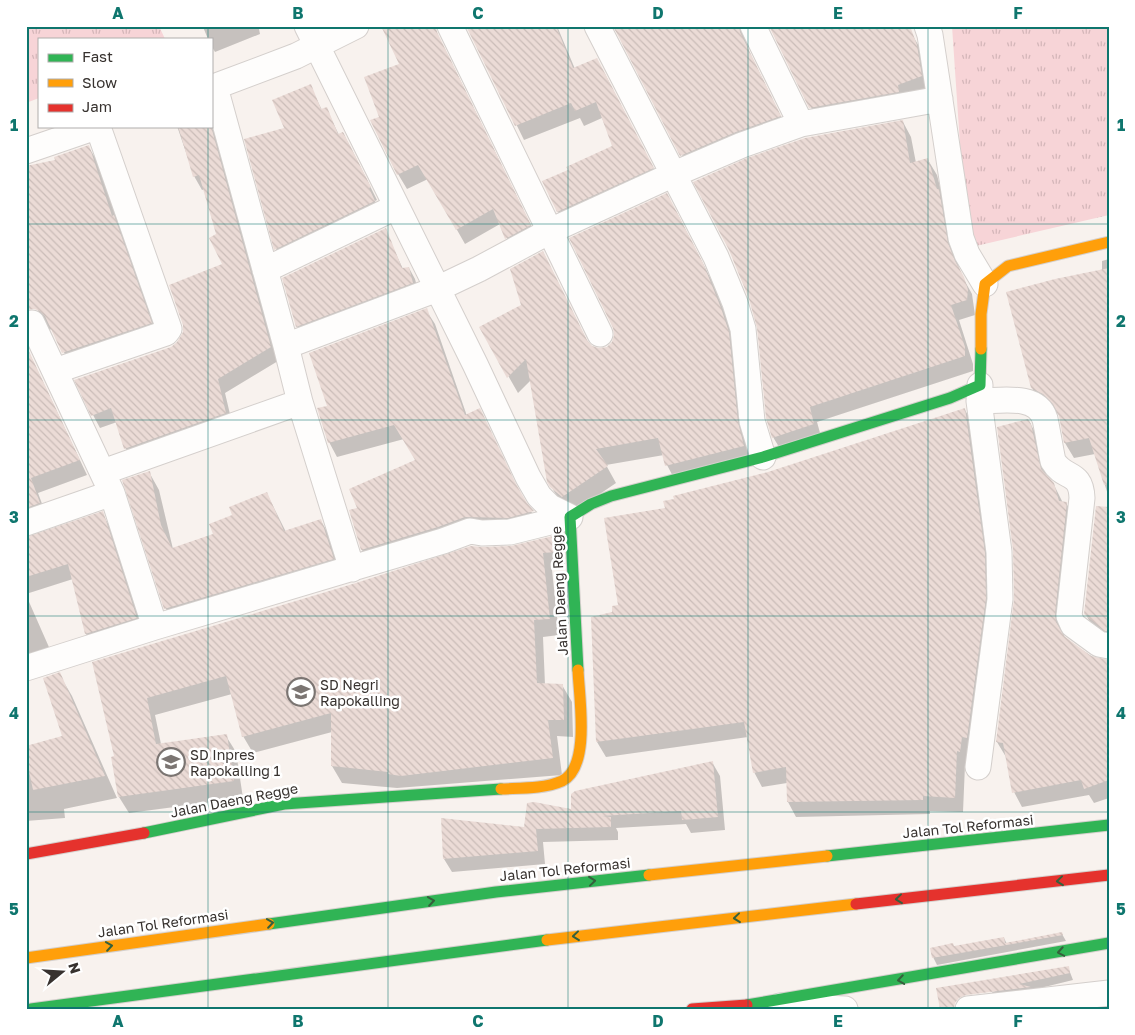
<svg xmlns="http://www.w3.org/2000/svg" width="1135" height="1035" viewBox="0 0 1135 1035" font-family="'Golos Text',sans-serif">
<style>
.grass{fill:url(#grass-tufts)}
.shadow{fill:#0003}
.building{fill:url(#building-back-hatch)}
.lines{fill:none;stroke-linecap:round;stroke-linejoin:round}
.street-casing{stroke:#d4cfcc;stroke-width:27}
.fast-casing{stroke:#d4cfcc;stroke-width:13}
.slow-casing{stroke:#d4cfcc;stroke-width:13}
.jam-casing{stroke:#d4cfcc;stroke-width:13}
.street{stroke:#fefdfc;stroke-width:25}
.fast{stroke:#30b455;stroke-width:11}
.slow{stroke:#ff9f0a;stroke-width:11}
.jam{stroke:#e5322d;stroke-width:11}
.oneway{stroke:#35603c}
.grid{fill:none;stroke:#0f766e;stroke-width:1;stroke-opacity:0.55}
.labels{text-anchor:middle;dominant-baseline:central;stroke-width:5;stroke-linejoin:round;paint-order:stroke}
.street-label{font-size:14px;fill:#37322f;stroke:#fff}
.poi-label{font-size:14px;fill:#37322f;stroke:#fff;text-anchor:start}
.neatline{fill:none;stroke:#0f766e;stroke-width:2}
.grid-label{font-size:16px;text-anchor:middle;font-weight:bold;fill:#0f766e}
</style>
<defs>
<pattern id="grass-tufts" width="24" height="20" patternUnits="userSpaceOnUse" patternTransform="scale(1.25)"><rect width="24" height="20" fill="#f7d4d7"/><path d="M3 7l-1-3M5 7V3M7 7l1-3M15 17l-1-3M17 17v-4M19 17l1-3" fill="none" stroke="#d4b6b9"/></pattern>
<pattern id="building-back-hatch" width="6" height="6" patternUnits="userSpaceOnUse" patternTransform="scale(1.25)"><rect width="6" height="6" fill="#ebdbd6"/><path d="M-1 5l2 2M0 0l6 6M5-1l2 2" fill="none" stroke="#cabcb8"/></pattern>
</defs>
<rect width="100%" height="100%" fill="#f8f2ee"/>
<path class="grass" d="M26 26H159L165 39H39V98L26 103Z
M952 26H1109V215L967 248Z"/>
<path class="shadow" d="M194 26H264L259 29 260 34 215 52 211 45V39H208L203 27 195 29Z
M468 26H557L575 69 605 74 661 183 566 226 558 212 569 171 614 147 602 118 584 126 580 118 524 140Z
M612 26H907L923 53 929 91 819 123 771 29 764 26 749 34 747 41 748 49 788 131 690 170 618 33Z
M445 49 538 240 514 253 500 224 465 244 428 179 407 189 398 174 380 117 400 65Z
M310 86 322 110 326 108 339 135 343 133 350 146 377 200 375 201 381 215 283 262 276 249 285 129Z
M211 121 278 361 225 393 233 427 133 462 126 449 117 422 100 428 93 415 178 343 224 264 205 189 202 190 194 176 177 126H211Z
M903 122 911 137 916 163 928 160 937 175 943 198 947 205 956 259 962 276 972 294 975 315 959 320 973 364V371L817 422 822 440 782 452 773 437Z
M88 146 99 164 120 228 124 235 161 341 74 371 52 330 47 328 37 309 56 161Z
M676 211 712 281 730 326 753 462 676 482 667 465 664 455 606 465 616 483 572 513 558 498 548 481 531 380 518 393 481 328 523 305 543 252 589 345 599 350 606 348 613 342Z
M385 230 403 269 409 268 415 279 419 294 303 338 297 326Z
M1109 259V498L1095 454 1074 458 1065 443 1060 416 1053 409 1041 404 1032 388 1102 270V261Z
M426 310 435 324 467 416 541 526 371 564 362 550 350 511 359 508 417 461 404 439 337 457 329 442 328 407Z
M26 346 87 475 38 493 47 517 26 526Z
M965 410 973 424 992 569 968 766 965 765 963 812 930 811V814L796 817 788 802 787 783 762 787 754 772 748 737 606 757 597 742 592 618 614 613 620 606 666 509 768 473Z
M1029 421 1037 436 1047 478 1053 483 1063 503H1066L1075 518 1063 631 1065 639 1096 659 1109 716V798L1094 803 1089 795 1022 807 1014 792 1006 757 997 742 1016 599Z
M149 472 159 490 173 549 214 535 233 516 267 494 286 532 321 521 331 538 343 577 176 626 166 609 124 481Z
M1109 509V641L1094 629 1085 613Z
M102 513 110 527 144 632 94 648 86 634 73 579 26 594V538Z
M553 537 564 557 565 568 552 570 559 635 543 637 545 685H562L572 702 573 737 557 736 562 775 397 788 342 783 332 766V732L253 753 243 736 232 694 155 715 161 744 226 736 236 752 243 798 129 813 119 797 116 757 93 663Z
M26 595 52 654 26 665Z
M59 674 72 696 117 798 64 809 65 818 26 821V747L64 737Z
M712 762 720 776 725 830 691 833 686 824 616 828 618 832V840L543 842 545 864 452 872 444 859 525 828Z
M1062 934 1066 941 937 965 933 957 954 947 1004 938 1007 944Z
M1068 967 1073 980 996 999 992 992Z"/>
<path class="building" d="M381 26H436L437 32 531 225 505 239 493 209 456 230 418 165 397 175 370 120 379 117 364 77 399 64Z
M466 26H556L573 68 597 58 654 168 557 212 542 181 568 170 566 167 612 146 596 102 575 111 571 103 515 126Z
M613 26H739L740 32 781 116 736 132 680 156Z
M769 26H910L917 45 922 76 898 85 899 92 809 108Z
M311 84 321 109 327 107 338 134 343 132 371 187 369 188 375 201 274 250 244 139 284 128 272 100Z
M903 120 910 163 928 158 937 189H939L948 243 955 261 964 277 968 290 967 300 951 305 965 347V356L810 407 814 424 772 438 766 418 757 328 749 299 729 250 693 182 747 158 805 138Z
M178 126H211L271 347 218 379 226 413 124 449 111 408 91 416 74 380 171 347 177 342 183 332V325L169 285 222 264 209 238 216 234 199 175 193 177Z
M89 145 112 216 114 215 152 323 62 353 45 316 40 311 34 309 26 310V166L55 160 54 157Z
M667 193 703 263 721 308 729 332 738 422 744 446 665 466 658 438 596 449 608 466 562 497 550 487 547 482 526 359 507 378 479 327 521 305 510 269 543 251 587 340 592 346 599 348 607 347 612 342 614 335 613 328 569 238Z
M386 228 402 268 409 267 413 283 296 327 282 278Z
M1109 268V484L1104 485 1089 438 1064 443 1059 416 1053 404 1043 394 1031 388 1006 292 1055 279Z
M427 308 465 415 480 408 516 484 527 503 534 511 508 518 465 517 438 527 361 550 349 510 357 508 349 489 415 460 394 425 328 443 317 408 327 406 309 353Z
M26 345 80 460 31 478 40 503 26 508Z
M965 408 985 553 986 598 967 738 962 737 960 752 957 751 955 798 923 796V800L787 802 786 767 753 773 744 722 596 742 591 617 612 612V606L618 605 604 518 665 508 663 501 674 499 673 496 768 472Z
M1028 419 1031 424 1041 469 1054 483 1059 501 1067 502 1055 614 1056 622 1064 636 1091 656 1109 660V780L1084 789 1081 780 1012 793 1003 743 996 742 1014 599 1013 550 997 427Z
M150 471 161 525 172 548 213 534 209 524 232 515 229 507 267 492 284 531 321 519 334 559 164 609 122 480Z
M1096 506 1109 507V631H1105L1084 614Z
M103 511 137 618 85 634 68 564 26 577V537Z
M553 536 556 552 543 553 550 619 534 620 537 683 563 684 564 720H548L553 758 401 776 388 774V772L331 766V713L242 737 226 676 147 698 156 744 227 734 234 781 118 797 111 757 114 756 92 662 356 583 471 546 482 547 511 546Z
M60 672 105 776 33 790 26 757V746L62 736 43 678Z
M713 761 718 817 682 820 681 811 602 816 611 817V827L536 829 538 851 443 859 441 818 524 827 527 803 534 802 571 809V794L575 791Z
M1062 932 1063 935 932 958 930 948 953 943 954 946 1004 937 1005 943Z
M1069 966 1070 973 1019 984 1031 987 966 995 959 998 955 1003 954 1009H940L936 988Z"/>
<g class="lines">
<defs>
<path id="street" d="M307 26 475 364 528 477 539 496 550 507 570 517
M450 26 600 334
M597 26 716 257 735 303 743 329 752 421 763 457
M753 26 801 124
M927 26 930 35 961 238 967 254 985 284
M215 87 286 346 300 402 352 569
M211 88 296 56 356 26
M26 151 99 126
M265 270 396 207
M32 323 112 493 155 627
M286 346 437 289 479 269 550 231 672 175 742 145 801 124 940 99
M55 371 166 333 169 329 98 127
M979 401C1000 401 1037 393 1045 419 1048 433 1050 447 1053 461 1064 480 1081 470 1082 498L1069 616 1073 625 1099 644 1109 646
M103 472 300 402
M26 523 112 493
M26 668 155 627 443 541 470 531 482 533 510 532 570 517
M978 767 1000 599 999 552 979 401 980 385
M780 1006 845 1009
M968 1009 1109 993"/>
<path id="fast" d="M578 670 570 517 591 504 611 496 763 457 950 398 980 385 981 349
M144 833 284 804 501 789
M827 856 1109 825
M269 924 496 892 649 875
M747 1005 1109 943
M31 1009 547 940"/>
<path id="slow" d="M981 349V314L985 284 1008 266 1109 242
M501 789C520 788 544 789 562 781 591 767 579 697 578 670
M649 875 827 856
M547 940 856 904
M26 958 269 924"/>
<path id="jam" d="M26 854 144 833
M856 904 1109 875
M692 1009 747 1005"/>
</defs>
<use href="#street" class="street-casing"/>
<use href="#fast" class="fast-casing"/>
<use href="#slow" class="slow-casing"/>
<use href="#jam" class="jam-casing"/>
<use href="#street" class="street"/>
<use href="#fast" class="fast"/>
<use href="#slow" class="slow"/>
<use href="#jam" class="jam"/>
</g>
<defs><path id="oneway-chevron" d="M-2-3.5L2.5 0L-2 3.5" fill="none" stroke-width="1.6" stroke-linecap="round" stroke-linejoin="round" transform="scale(1.25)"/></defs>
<g class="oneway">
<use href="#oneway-chevron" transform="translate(592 881) rotate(-6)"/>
<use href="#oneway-chevron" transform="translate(1060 881) rotate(174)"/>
<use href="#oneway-chevron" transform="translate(899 899) rotate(174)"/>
<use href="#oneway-chevron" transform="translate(431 901) rotate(-8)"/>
<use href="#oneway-chevron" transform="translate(737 918) rotate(174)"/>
<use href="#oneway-chevron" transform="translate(270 923) rotate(-8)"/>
<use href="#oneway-chevron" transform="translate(576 936) rotate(174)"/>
<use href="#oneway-chevron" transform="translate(109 946) rotate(-8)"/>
<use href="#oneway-chevron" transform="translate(1061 952) rotate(170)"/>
<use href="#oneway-chevron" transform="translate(901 980) rotate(171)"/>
</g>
<path class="grid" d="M208 26V39M388 26V1009M568 26V1009M748 26V1009M928 26V1009M208 126V1009M26 224H1109M26 420H1109M26 616H1109M26 812H1109"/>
<defs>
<symbol id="school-ring" viewBox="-11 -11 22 22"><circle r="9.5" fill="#fff" stroke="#7b7572" stroke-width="1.5"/><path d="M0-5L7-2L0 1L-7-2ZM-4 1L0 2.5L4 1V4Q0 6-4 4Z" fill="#7b7572"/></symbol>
</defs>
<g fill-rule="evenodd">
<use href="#school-ring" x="285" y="676" width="32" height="32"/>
<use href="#school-ring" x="155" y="746" width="32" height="32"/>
</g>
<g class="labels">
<g class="street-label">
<text transform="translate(559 591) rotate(-93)">Jalan Daeng Regge</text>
<text transform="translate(234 800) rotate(-11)">Jalan Daeng Regge</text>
<text transform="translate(968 826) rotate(-6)">Jalan Tol Reformasi</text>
<text transform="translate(565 869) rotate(-6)">Jalan Tol Reformasi</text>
<text transform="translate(163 923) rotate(-8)">Jalan Tol Reformasi</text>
</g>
<g class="poi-label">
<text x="320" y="684">SD Negri<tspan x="320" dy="16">Rapokalling</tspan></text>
<text x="190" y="754">SD Inpres<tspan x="190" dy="16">Rapokalling 1</tspan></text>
</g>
</g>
<rect width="1135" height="1035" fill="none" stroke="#ffffff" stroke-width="55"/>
<rect x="38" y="38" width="175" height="90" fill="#ffffff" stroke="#afadac"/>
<rect x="48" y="54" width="25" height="8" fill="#30b455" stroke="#afadac"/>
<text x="82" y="62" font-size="15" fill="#37322f">Fast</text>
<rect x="48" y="79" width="25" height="8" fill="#ff9f0a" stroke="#afadac"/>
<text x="82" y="88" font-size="15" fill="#37322f">Slow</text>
<rect x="48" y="104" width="25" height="8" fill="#e5322d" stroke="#afadac"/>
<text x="82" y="112" font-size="15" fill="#37322f">Jam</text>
<g transform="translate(62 972) rotate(72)" stroke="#ffffff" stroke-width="4" paint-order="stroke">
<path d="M0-4L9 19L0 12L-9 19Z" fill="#37322f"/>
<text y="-8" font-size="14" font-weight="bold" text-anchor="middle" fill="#37322f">N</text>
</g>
<rect x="28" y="28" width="1080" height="980" class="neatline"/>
<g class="grid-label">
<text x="118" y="19">A</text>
<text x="298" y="19">B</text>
<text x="478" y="19">C</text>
<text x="658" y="19">D</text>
<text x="838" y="19">E</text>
<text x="1018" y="19">F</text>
<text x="14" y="131">1</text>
<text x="1121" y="131">1</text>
<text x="14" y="327">2</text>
<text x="1121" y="327">2</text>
<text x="14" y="523">3</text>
<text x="1121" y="523">3</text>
<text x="14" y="719">4</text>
<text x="1121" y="719">4</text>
<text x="14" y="915">5</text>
<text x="1121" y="915">5</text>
<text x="118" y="1027">A</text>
<text x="298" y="1027">B</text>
<text x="478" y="1027">C</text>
<text x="658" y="1027">D</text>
<text x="838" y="1027">E</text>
<text x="1018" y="1027">F</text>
</g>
</svg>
